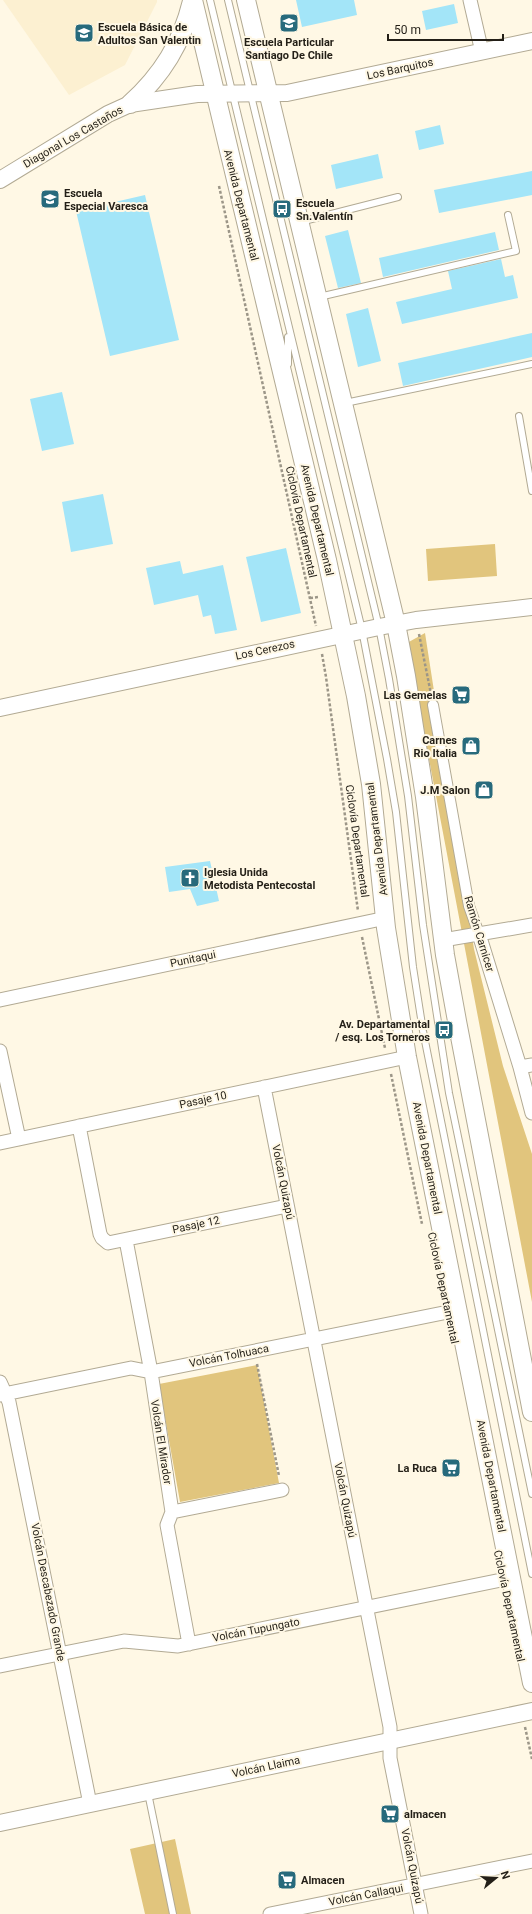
<svg xmlns="http://www.w3.org/2000/svg" width="532" height="1914" viewBox="0 0 532 1914" font-family="Roboto,sans-serif">
<style>
.built{fill:#fcf0d1}
.green{fill:#e1c57d}
.building{fill:#a3e5f8}
.lines{fill:none;stroke-linecap:round;stroke-linejoin:round}
.service-casing{stroke:#b2aa94;stroke-width:8}
.pedestrian-casing{stroke:#b2aa94;stroke-width:12}
.minor-casing{stroke:#b2aa94;stroke-width:15}
.tertiary-casing{stroke:#b2aa94;stroke-width:18}
.secondary-casing{stroke:#b2aa94;stroke-width:20}
.path{stroke:#9c9688;stroke-width:2.5;stroke-dasharray:3 2;stroke-linecap:butt}
.service{stroke:#fff;stroke-width:6}
.pedestrian{stroke:#fff;stroke-width:10}
.minor{stroke:#fff;stroke-width:13}
.tertiary{stroke:#fff;stroke-width:16}
.secondary{stroke:#fff;stroke-width:18}
.labels{text-anchor:middle;dominant-baseline:central;stroke-width:4;stroke-linejoin:round;paint-order:stroke}
.poi-label{font-size:11px;font-weight:bold;fill:#231f17;stroke:#fff8e5;text-anchor:start}
.street-label{font-size:11px;fill:#231f17;stroke:#fff8e5}
</style>
<rect width="100%" height="100%" fill="#fff8e5"/>
<path class="built" d="M3 0H157V2L125 65 69 95Z"/>
<path class="green" d="M495 544 497 576 428 581 426 549Z
M425 633 474 949 503 1066 532 1154V1302L407 643Z
M257 1365 279 1483 180 1502 159 1384Z
M175 1839 191 1914H145L130 1849Z"/>
<path class="building" d="M296 0H354L357 15 302 27Z
M454 4 458 23 426 30 422 11Z
M440 125 444 144 419 150 415 131Z
M378 154 383 178 336 189 331 165Z
M532 171V195L439 213 434 190Z
M145 195 179 340 110 356 76 211Z
M348 230 361 283 338 288 325 236Z
M495 232 499 250 383 277 379 258Z
M501 259 505 277 513 275 518 298 402 324 396 302 452 289 448 271Z
M368 308 381 361 358 367 346 314Z
M532 333V357L403 386 398 363Z
M62 392 74 444 42 451 30 399Z
M103 494 113 544 71 552 62 502Z
M286 548 301 613 261 622 246 557Z
M180 561 183 574 223 565 237 630 215 634 211 615 203 617 198 595 154 605 146 568Z
M210 861 219 901 197 906 190 889 169 892 165 867Z"/>
<g class="lines">
<defs>
<path id="service" d="M210 0 362 630 387 759 396 812 413 967 423 1031 532 1574
M228 0 379 627 389 679 408 796 423 925 449 1093 532 1494
M300 222 398 197
M319 297 516 251 508 215
M288 337V364
M345 403 532 364
M519 416 532 491
M148 1793 173 1914"/>
<path id="pedestrian" d="M433 705 469 906 479 934"/>
<path id="minor" d="M470 0 482 52
M479 934 520 1067 532 1113
M443 940 532 925
M0 1000 386 918
M0 1051 19 1139
M520 1067 532 1065
M264 1087 390 1727V1758L421 1914
M79 1126 100 1234 102 1238 108 1243 287 1206
M0 1143 407 1057
M126 1240 151 1372 172 1512 167 1525 189 1644
M0 1382 9 1402 90 1804
M0 1395 131 1368 151 1372 458 1310
M172 1512 282 1490
M0 1666 124 1641 178 1646 511 1578
M270 1914 532 1861"/>
<path id="tertiary" d="M0 180 108 114 130 104 197 94 287 93 532 41
M0 708 379 627 416 620 532 607
M0 1823 532 1711"/>
<path id="secondary" d="M193 0 327 560 356 696 371 784 386 928 407 1057 532 1683
M246 0 396 624 406 676 425 797 445 955 457 1021 532 1412
M130 104C162 75 182 43 192 1"/>
</defs>
<use href="#service" class="service-casing"/>
<use href="#pedestrian" class="pedestrian-casing"/>
<use href="#minor" class="minor-casing"/>
<use href="#tertiary" class="tertiary-casing"/>
<use href="#secondary" class="secondary-casing"/>
<path class="path" d="M219 186 316 626
M310 598 319 597
M419 634 431 694
M322 654 326 677 358 911
M362 937 385 1048
M391 1074 422 1224
M257 1364 279 1476
M525 1727 532 1759"/>
<use href="#service" class="service"/>
<use href="#pedestrian" class="pedestrian"/>
<use href="#minor" class="minor"/>
<use href="#tertiary" class="tertiary"/>
<use href="#secondary" class="secondary"/>
</g>
<defs>
<symbol id="school-square" viewBox="-11 -11 22 22"><rect x="-9" y="-9" width="18" height="18" rx="4" fill="#276a7c" stroke="#fff8e5"/><path d="M0-5L7-2L0 1L-7-2ZM-4 1L0 2.5L4 1V4Q0 6-4 4Z" fill="#fff"/></symbol>
<symbol id="bus-square" viewBox="-11 -11 22 22"><rect x="-9" y="-9" width="18" height="18" rx="4" fill="#276a7c" stroke="#fff8e5"/><path d="M-5-6H5V4H4V6H2V4H-2V6H-4V4H-5ZM-3.5-4V0h7V-4ZM-3.5 1.2v1.5H-2V1.2ZM2 1.2v1.5H3.5V1.2Z" fill="#fff"/></symbol>
<symbol id="supermarket-square" viewBox="-11 -11 22 22"><rect x="-9" y="-9" width="18" height="18" rx="4" fill="#276a7c" stroke="#fff8e5"/><path d="M-6-5.5h2.5l.6 2H6L4.5 2H-2.5L-4.4-4H-6ZM-1.5 3.2a1.3 1.3 0 1 0 .1 0ZM3 3.2a1.3 1.3 0 1 0 .1 0Z" fill="#fff"/></symbol>
<symbol id="shop-square" viewBox="-11 -11 22 22"><rect x="-9" y="-9" width="18" height="18" rx="4" fill="#276a7c" stroke="#fff8e5"/><path d="M-5-2.5h2.3a2.7 3.5 0 0 1 5.4 0H5L5.5 6h-11ZM-1.5-2.5h3a1.5 2.3 0 0 0-3 0Z" fill="#fff"/></symbol>
<symbol id="church-square" viewBox="-11 -11 22 22"><rect x="-9" y="-9" width="18" height="18" rx="4" fill="#276a7c" stroke="#fff8e5"/><path d="M-1.2-6h2.4v3.5h3.3v2.4h-3.3V6h-2.4V-.1h-3.3v-2.4h3.3Z" fill="#fff"/></symbol>
</defs>
<g fill-rule="evenodd">
<use href="#school-square" x="278" y="12" width="22" height="22"/>
<use href="#school-square" x="73" y="22" width="22" height="22"/>
<use href="#school-square" x="39" y="188" width="22" height="22"/>
<use href="#bus-square" x="271" y="198" width="22" height="22"/>
<use href="#supermarket-square" x="450" y="684" width="22" height="22"/>
<use href="#shop-square" x="460" y="735" width="22" height="22"/>
<use href="#shop-square" x="473" y="779" width="22" height="22"/>
<use href="#church-square" x="179" y="867" width="22" height="22"/>
<use href="#bus-square" x="433" y="1019" width="22" height="22"/>
<use href="#supermarket-square" x="440" y="1457" width="22" height="22"/>
<use href="#supermarket-square" x="379" y="1803" width="22" height="22"/>
<use href="#supermarket-square" x="276" y="1869" width="22" height="22"/>
</g>
<g class="labels">
<g class="poi-label">
<text x="98" y="27">Escuela Básica de<tspan x="98" dy="13">Adultos San Valentin</tspan></text>
<text x="289" y="42" text-anchor="middle">Escuela Particular<tspan x="289" dy="13">Santiago De Chile</tspan></text>
<text x="64" y="193">Escuela<tspan x="64" dy="13">Especial Varesca</tspan></text>
<text x="296" y="203">Escuela<tspan x="296" dy="13">Sn.Valentín</tspan></text>
<text x="447" y="695" text-anchor="end">Las Gemelas</text>
<text x="457" y="740" text-anchor="end">Carnes<tspan x="457" dy="13">Rio Italia</tspan></text>
<text x="470" y="790" text-anchor="end">J.M Salon</text>
<text x="204" y="872">Iglesia Unida<tspan x="204" dy="13">Metodista Pentecostal</tspan></text>
<text x="430" y="1024" text-anchor="end">Av. Departamental<tspan x="430" dy="13">/ esq. Los Torneros</tspan></text>
<text x="437" y="1468" text-anchor="end">La Ruca</text>
<text x="404" y="1814">almacen</text>
<text x="301" y="1880">Almacen</text>
</g>
<g class="street-label">
<text transform="translate(400 69) rotate(-12)">Los Barquitos</text>
<text transform="translate(73 137) rotate(-30)">Diagonal Los Castaños</text>
<text transform="translate(241 205) rotate(76)">Avenida Departamental</text>
<text transform="translate(317 520) rotate(77)">Avenida Departamental</text>
<text transform="translate(301 522) rotate(78)">Ciclovía Departamental</text>
<text transform="translate(265 650) rotate(-12)">Los Cerezos</text>
<text transform="translate(377 839) rotate(-97)">Avenida Departamental</text>
<text transform="translate(357 841) rotate(82)">Ciclovía Departamental</text>
<text transform="translate(479 934) rotate(73)">Ramón Carnicer</text>
<text transform="translate(193 959) rotate(-12)">Punitaqui</text>
<text transform="translate(203 1100) rotate(-12)">Pasaje 10</text>
<text transform="translate(427 1158) rotate(79)">Avenida Departamental</text>
<text transform="translate(283 1182) rotate(79)">Volcán Quizapú</text>
<text transform="translate(196 1225) rotate(-12)">Pasaje 12</text>
<text transform="translate(443 1288) rotate(78)">Ciclovía Departamental</text>
<text transform="translate(229 1356) rotate(-11)">Volcán Tolhuaca</text>
<text transform="translate(161 1442) rotate(81)">Volcán El Mirador</text>
<text transform="translate(491 1476) rotate(79)">Avenida Departamental</text>
<text transform="translate(345 1500) rotate(79)">Volcán Quizapú</text>
<text transform="translate(48 1592) rotate(79)">Volcán Descabezado Grande</text>
<text transform="translate(509 1606) rotate(78)">Ciclovía Departamental</text>
<text transform="translate(256 1630) rotate(-11)">Volcán Tupungato</text>
<text transform="translate(266 1767) rotate(-12)">Volcán Llaima</text>
<text transform="translate(412 1866) rotate(79)">Volcán Quizapú</text>
<text transform="translate(366 1895) rotate(-11)">Volcán Callaqui</text>
</g>
</g>
<g transform="translate(496 1878) rotate(72)" stroke="#fff8e5" stroke-width="3" paint-order="stroke">
<path d="M0-3L7 15L0 10L-7 15Z" fill="#231f17"/>
<text y="-6" font-size="11" font-weight="bold" text-anchor="middle" fill="#231f17">N</text>
</g>
<path d="M388 34v6h115v-6" fill="none" stroke="#231f17" stroke-width="2"/>
<text x="394" y="34" font-size="12" fill="#231f17" stroke="#fff8e5" stroke-width="3" paint-order="stroke">50 m</text>
</svg>
